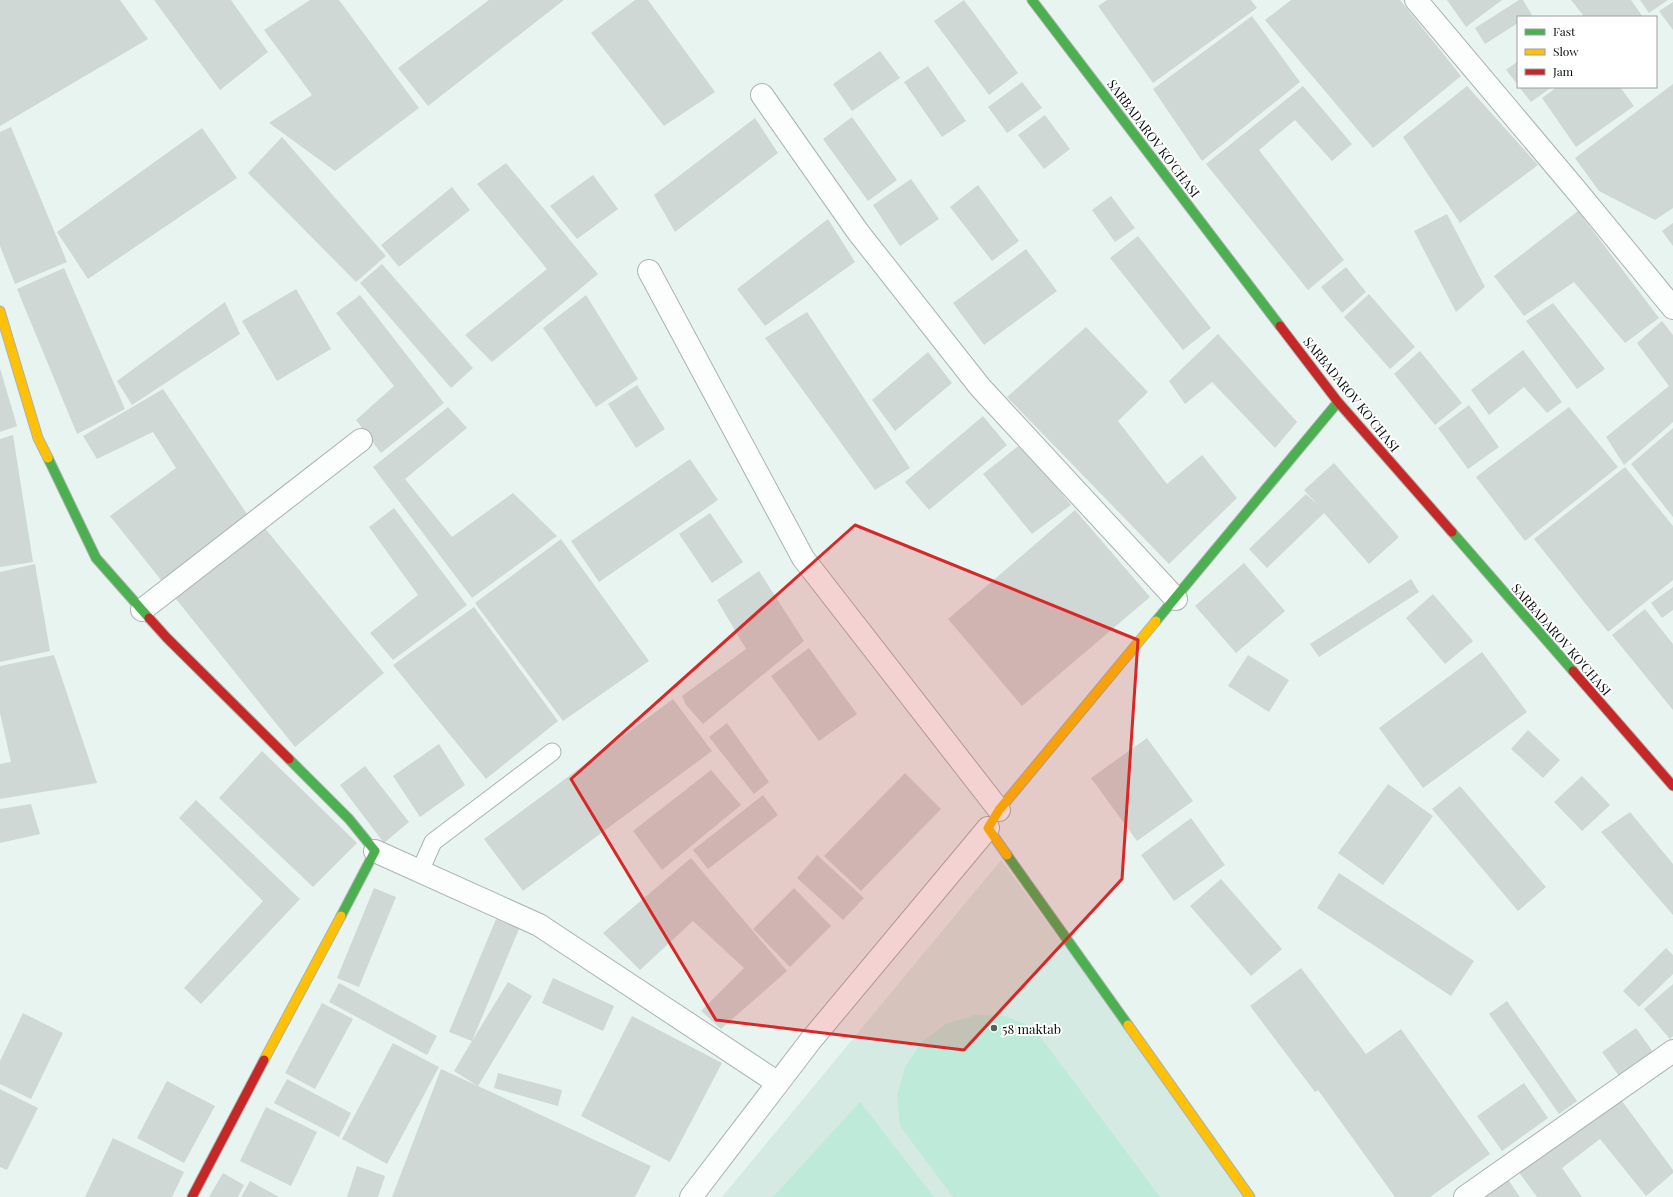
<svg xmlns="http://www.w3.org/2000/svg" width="1673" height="1197" viewBox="0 0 1673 1197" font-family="'Playfair Display',serif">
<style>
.built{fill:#d5eae2}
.pitch{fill:#beead9}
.building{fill:#cfd8d4}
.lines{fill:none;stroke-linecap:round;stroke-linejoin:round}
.lane-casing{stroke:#aab3af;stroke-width:19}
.street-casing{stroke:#aab3af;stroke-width:24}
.fast-casing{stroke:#aab3af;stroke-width:11}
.slow-casing{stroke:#aab3af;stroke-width:11}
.jam-casing{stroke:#aab3af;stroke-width:11}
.lane{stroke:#fcfdfd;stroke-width:17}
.street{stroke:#fcfdfd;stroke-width:22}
.fast{stroke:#4caf50;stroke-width:9}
.slow{stroke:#ffc107;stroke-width:9}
.jam{stroke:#c62828;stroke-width:9}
.marked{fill:#d62828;fill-opacity:0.2;stroke:#d62828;stroke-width:3;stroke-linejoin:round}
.poi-dot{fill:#565f5b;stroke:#fff;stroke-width:1.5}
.labels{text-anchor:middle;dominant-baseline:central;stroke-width:4;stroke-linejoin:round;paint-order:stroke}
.street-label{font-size:13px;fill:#080f0c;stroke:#fff}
.poi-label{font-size:13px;fill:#080f0c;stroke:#fff;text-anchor:start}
</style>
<rect width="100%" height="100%" fill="#e8f4ef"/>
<path class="built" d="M1001 860 1250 1197H722Z"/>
<path class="pitch" d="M975 1015 1005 1016 1033 1027 1160 1197H953L900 1126 897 1096 905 1067 922 1042 946 1024Z
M860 1102 934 1197H773Z"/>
<path class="building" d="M0 0H120L148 39 0 126Z
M154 0H231L268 52 220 90Z
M310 0H339L419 108 335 171 269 123 312 95 264 30Z
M489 0H564L428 106 398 68Z
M635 0H648L715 92 664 126 591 33Z
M964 0 1018 73 989 95 934 21Z
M1107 0H1251L1257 8 1153 83 1098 6Z
M1291 0H1400L1461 76 1373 148 1265 20Z
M1447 0H1502L1466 27Z
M1519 0H1523L1532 15 1528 17H1518V23L1485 44 1475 28Z
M1571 0H1631L1643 17H1581L1583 15Z
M1640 0H1668L1649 13Z
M1673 2V30L1659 11Z
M1252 16 1300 82 1202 161 1153 89Z
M880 51 900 78 852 111 833 84Z
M1518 61V85L1506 70Z
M928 66 966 121 942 137 904 82Z
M1022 82 1042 108 1007 133 988 107Z
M1673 84V208L1655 220 1599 191 1575 158Z
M1303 86 1352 144 1332 161 1295 120 1259 150 1344 260 1308 290 1206 164Z
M1467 86 1538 165 1460 223 1403 137Z
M1519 87H1552L1531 102Z
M1557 87H1620L1634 106 1576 147 1542 98Z
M1045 115 1070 149 1044 169 1018 135Z
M852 117 897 180 868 201 823 139Z
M755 118 778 153 675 232 654 195Z
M11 127 67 262 15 284 0 246V132Z
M202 128 237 178 88 279 57 232Z
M282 137 386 256 356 282 248 173Z
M506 163 598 274 492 362 465 335 547 269 477 184Z
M593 175 618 209 577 239 550 206Z
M911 179 939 219 900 246 873 205Z
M978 185 1019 241 992 261 950 207Z
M452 187 470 210 399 267 381 245Z
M1111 196 1135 228 1115 242 1092 210Z
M1578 211 1659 318 1625 343 1574 282 1524 316 1494 276Z
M1447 214 1485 287 1456 312 1414 231Z
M828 219 855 262 765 326 737 289Z
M1673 223V246L1662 231Z
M1138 236 1211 328 1183 350 1110 258Z
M1026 249 1057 291 984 345 953 303Z
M382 264 473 368 451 388 360 283Z
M1346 267 1366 292 1342 313 1321 287Z
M64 268 125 409 77 434 17 289Z
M296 289 331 349 277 381 242 321Z
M1369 294 1415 347 1390 369 1344 317Z
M360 295 444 403 381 453 356 420 394 386 336 313Z
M586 295 638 379 596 407 543 328Z
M225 302 240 334 132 405 117 381Z
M1553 303 1605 369 1577 389 1526 321Z
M807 312 910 468 875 490 765 338Z
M1662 321 1673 335V422L1624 465 1606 437 1669 386 1637 343Z
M1086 327 1148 392 1118 421 1167 484 1202 455 1237 498 1169 564 1007 397Z
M1218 334 1297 422 1275 448 1212 382 1185 404 1169 381Z
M1523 350 1562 402 1547 413 1524 387 1489 415 1471 390Z
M1420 351 1462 403 1435 425 1394 374Z
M928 352 952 383 895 431 872 400Z
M0 368 17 426 0 432Z
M637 385 665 429 636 448 608 404Z
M163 389 251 520 161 580 110 516 176 468 153 432 97 459 83 436Z
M1469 405 1499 447 1468 469 1438 428Z
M448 407 467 428 405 479 452 537 513 493 557 536 472 598 373 467Z
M1569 407 1618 467 1525 541 1476 477Z
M983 416 1007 445 929 510 905 482Z
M1673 428V517L1631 464Z
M13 435 33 562 0 567V439Z
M1021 444 1071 505 1032 534 983 474Z
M690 459 718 500 599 582 571 541Z
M1334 463 1399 537 1369 564 1324 513 1267 568 1249 549 1306 494 1317 504 1304 490Z
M1625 467 1673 526V580L1608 632 1534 539Z
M394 508 467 605 393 660 370 633 418 595 369 527Z
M1075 510 1150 597 1022 706 948 619Z
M710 513 743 562 712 583 679 534Z
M263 526 384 673 295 747 172 594Z
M561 539 649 661 563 721 475 603Z
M1244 563 1285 611 1236 653 1195 606Z
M35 564 50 651 0 662V572Z
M759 571 804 641 703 724 686 705 682 696 746 649 717 600Z
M1411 579 1419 592 1319 657 1310 644Z
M1673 587V610L1662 618 1651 603Z
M1433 594 1473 641 1445 664 1406 618Z
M474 607 558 721 486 779 393 665Z
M1645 609 1673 644V710L1612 635Z
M809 648 857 714 819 741 771 676Z
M1482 652 1527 712 1423 788 1379 728Z
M54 655 97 783 0 799V764L11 762 0 713V666Z
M1248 655 1289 680 1269 712 1228 686Z
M673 699 712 751 523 891 484 839Z
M727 723 769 782 754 794 709 737Z
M1528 730 1560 760 1543 778 1511 749Z
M1147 738 1193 801 1137 841 1091 778Z
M439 744 465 785 420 817 393 776Z
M262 751 357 843 313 887 219 798Z
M365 766 409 822 384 843 340 785Z
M711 770 741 805 662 870 633 831Z
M905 773 941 809 861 891 824 856Z
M1582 776 1610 805 1582 831 1554 802Z
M1388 784 1433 816 1383 885 1338 853Z
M1460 786 1546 887 1518 911 1432 809Z
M763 795 778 815 708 869 693 850Z
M196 800 300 899 201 1004 184 988 263 901 179 818Z
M31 804 40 834 0 843V809Z
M1630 812 1673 864V915L1601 832Z
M1191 818 1225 865 1174 901 1141 855Z
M817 855 864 898 843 920 797 878Z
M691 858 787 971 721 1029 701 1011 744 968 693 921 640 970 603 933Z
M1339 873 1474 961 1451 996 1317 908Z
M1221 879 1282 949 1251 976 1190 906Z
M374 888 396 897 359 987 337 978Z
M794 888 831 926 790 967 753 929Z
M496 919 519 929 472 1041 508 982 532 996 478 1086 651 1166 635 1197H392L441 1069 478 1086 454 1071 472 1041 449 1032Z
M1666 948 1673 955V974L1639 1007 1623 991Z
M1301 968 1366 1054 1401 1029 1490 1154 1430 1197H1395L1318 1090 1315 1092 1250 1006Z
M553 978 614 1006 603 1031 542 1003Z
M339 983 437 1036 427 1055 329 1002Z
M1673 984V1036L1670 1039 1644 1009Z
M1507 1001 1577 1101 1559 1114 1489 1014Z
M322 1003 353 1019 315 1089 285 1073Z
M23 1013 63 1033 31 1099 0 1084V1061Z
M632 1016 722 1063 670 1162 581 1116Z
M1636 1028 1653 1052 1619 1076 1602 1052Z
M393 1043 439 1067 387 1164 342 1139Z
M498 1073 562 1090 558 1106 494 1088Z
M287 1079 351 1113 339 1137 274 1103Z
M167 1081 215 1106 184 1163 137 1138Z
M1524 1083 1548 1118 1502 1151 1477 1116Z
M0 1089 38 1108 7 1170 0 1167Z
M1619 1097 1673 1170V1173L1646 1196 1600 1139 1562 1168 1582 1197H1537L1518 1171Z
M266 1107 317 1132 291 1186 240 1161Z
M113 1138 184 1172 172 1197H85Z
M357 1166 385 1176 378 1197H347Z
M223 1173 244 1185 238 1197H209Z
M1507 1178 1520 1197H1480Z
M250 1181 279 1197H241Z"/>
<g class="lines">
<defs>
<path id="lane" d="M420 871 433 842 552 752"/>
<path id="street" d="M1416 0 1576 190 1673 308
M762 95 858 232 980 387 1176 599
M649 271 803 558 999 810
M142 610 361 440
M375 851 539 925 778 1083
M691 1197 811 1040 988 828
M1465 1197 1673 1051"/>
<path id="fast" d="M1032 0 1280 326
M48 458 96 558 149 618
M1452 532 1573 671
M1156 621 1338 402
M289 759 349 819 375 851 341 916
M1007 855 1128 1025"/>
<path id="slow" d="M0 311 38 438 48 458
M1007 855 988 828 999 810 1156 621
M1128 1025 1250 1197
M264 1060 341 916"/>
<path id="jam" d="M1280 326 1338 402 1452 532
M149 618 167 638 289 759
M1573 671 1673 786
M192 1197 264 1060"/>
</defs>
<use href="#lane" class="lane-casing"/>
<use href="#street" class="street-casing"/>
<use href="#fast" class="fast-casing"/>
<use href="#slow" class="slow-casing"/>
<use href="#jam" class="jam-casing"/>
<use href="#lane" class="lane"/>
<use href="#street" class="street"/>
<use href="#fast" class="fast"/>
<use href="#slow" class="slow"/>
<use href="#jam" class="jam"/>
</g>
<path class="marked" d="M855 525 1138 640 1122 879 964 1050 716 1020 571 779Z"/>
<circle class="poi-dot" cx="994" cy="1028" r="4"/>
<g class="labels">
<g class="street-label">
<text transform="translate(1154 138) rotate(53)">SARBADAROV KO'CHASI</text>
<text transform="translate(1352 394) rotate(51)">SARBADAROV KO'CHASI</text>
<text transform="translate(1562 639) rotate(49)">SARBADAROV KO'CHASI</text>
</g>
<g class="poi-label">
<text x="1002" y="1028">58 maktab</text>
</g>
</g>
<rect x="1517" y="16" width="140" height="72" fill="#ffffff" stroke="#9c9f9e"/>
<rect x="1525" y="29" width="20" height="6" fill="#4caf50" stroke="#9c9f9e"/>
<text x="1553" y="36" font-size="12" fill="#080f0c">Fast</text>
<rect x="1525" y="49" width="20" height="6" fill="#ffc107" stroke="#9c9f9e"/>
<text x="1553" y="56" font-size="12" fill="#080f0c">Slow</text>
<rect x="1525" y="69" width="20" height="6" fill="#c62828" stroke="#9c9f9e"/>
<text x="1553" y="76" font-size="12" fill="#080f0c">Jam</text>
</svg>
